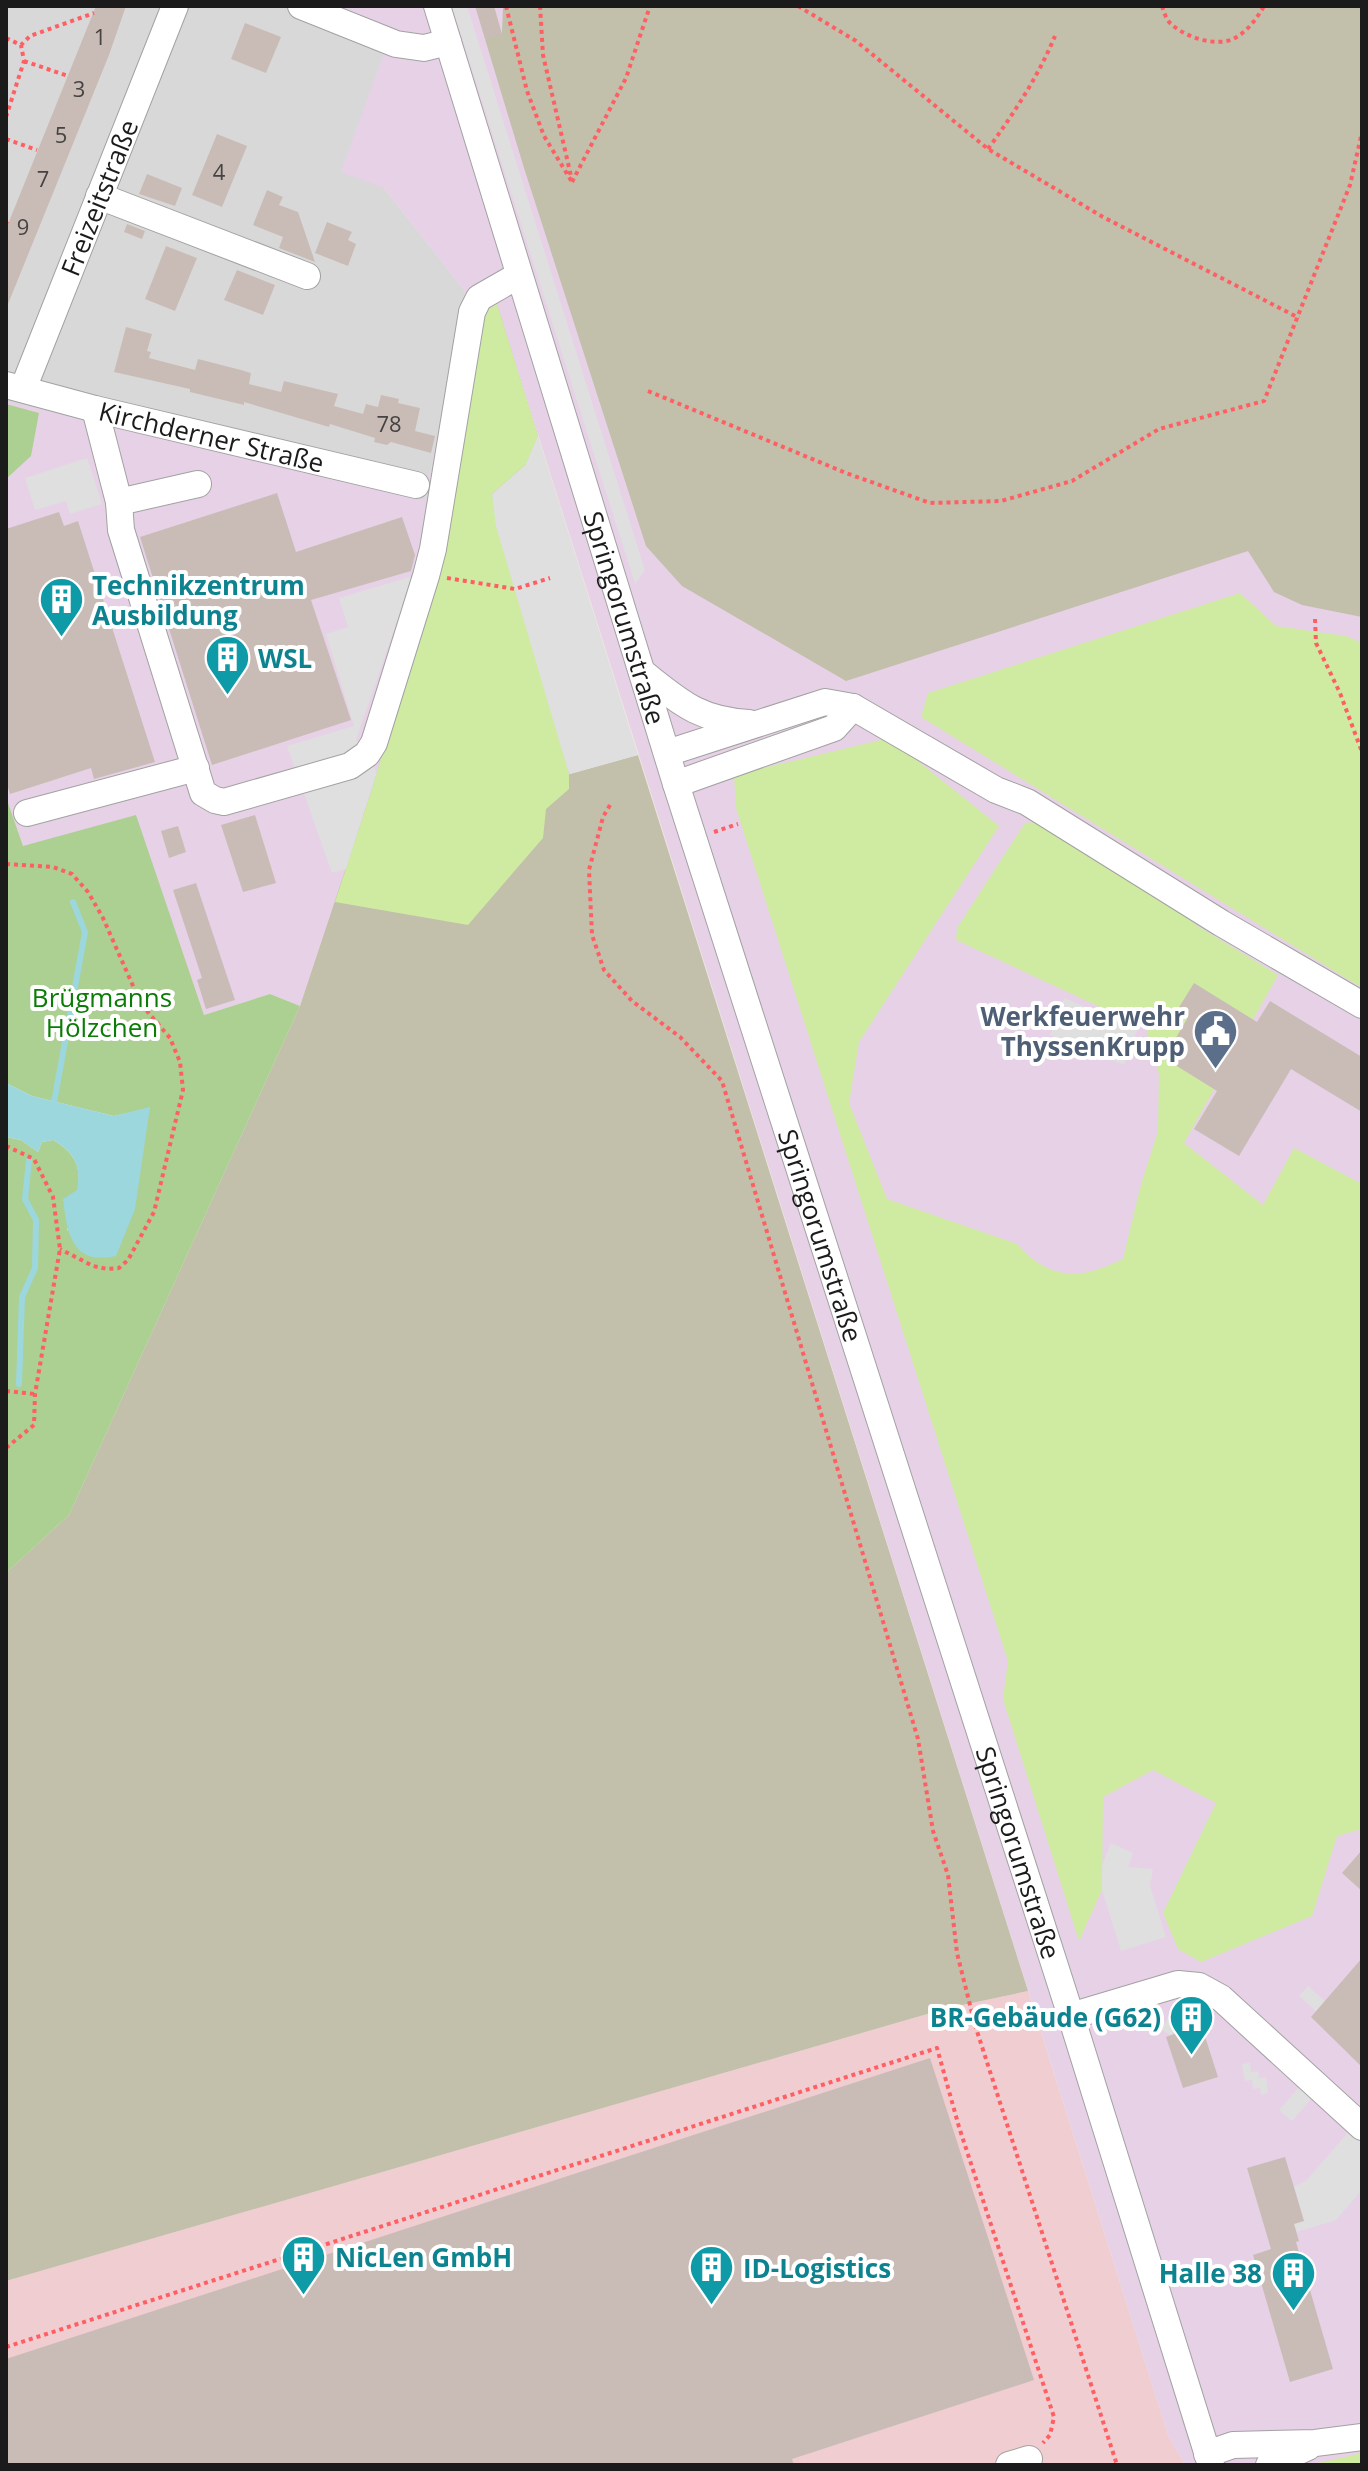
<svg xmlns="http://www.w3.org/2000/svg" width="1368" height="2471" viewBox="0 0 1368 2471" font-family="'Open Sans',sans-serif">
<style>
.residential{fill:#d9d8d8}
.commercial{fill:#f0cdd0}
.industrial{fill:#e7d1e6}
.construction{fill:#c2bfab}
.grass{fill:#cfeba2}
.forest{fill:#accf92}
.parking{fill:#dfdfdf}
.water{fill:#9dd7de}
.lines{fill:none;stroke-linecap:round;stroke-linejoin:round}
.stream{stroke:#9dd7de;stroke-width:6}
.building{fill:#c9bcb6}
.minor-casing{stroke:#a2a2a2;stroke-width:28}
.path{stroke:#ff5f63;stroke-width:4;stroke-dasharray:4 4;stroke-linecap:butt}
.minor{stroke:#fff;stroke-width:26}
.labels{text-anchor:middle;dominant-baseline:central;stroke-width:8;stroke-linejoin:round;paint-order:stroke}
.number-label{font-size:22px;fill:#464342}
.street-label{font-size:26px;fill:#1b1b1b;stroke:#fff}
.culture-label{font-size:26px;font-weight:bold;fill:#0d838f;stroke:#fff;text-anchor:start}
.park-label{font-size:26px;fill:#0b7c06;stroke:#fff}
.service-label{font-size:26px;font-weight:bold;fill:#4e5e75;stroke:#fff;text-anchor:end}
</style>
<rect width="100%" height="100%" fill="#ede7e0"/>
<path class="residential" d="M6 6H335L392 30 384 188 465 291 425 501 6 404Z"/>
<path class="commercial" d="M1028 1991 1168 2435 1185 2465H6V2281L948 2008Z"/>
<path class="industrial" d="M335 6H1362V2465H1185L1168 2435 497 304 486 311 445 543 372 789 300 1006 270 994 204 1015 135 816 23 847 6 797V401L425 500 465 291 384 188 341 172 392 31Z"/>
<path class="construction" d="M503 6H1362V617L1302 605 1274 592 1248 551 846 681 682 586 646 546 524 168 485 39 502 33Z
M497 304 538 436 526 464 570 774 638 755 1028 1991 948 2008 6 2281V1573L69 1515 300 1006 372 789 445 543Z"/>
<path class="grass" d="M497 304 538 436 526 464 492 494 569 774V789L546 809 543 838 468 925 335 902 372 789 445 543 483 321 486 311Z
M1240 593 1276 626 1346 636 1362 643V988L921 717 928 693Z
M889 738 999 826 859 1042 849 1103 887 1199 1017 1244C1050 1281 1081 1280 1123 1259L1140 1188 1158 1131 1159 1074 1143 1017 1130 1021 956 940 957 928 1025 823 1036 822 1199 919 1196 925 1278 975 1184 1143 1263 1205 1294 1148 1362 1184V1829L1337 1836 1312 1916 1201 1962 1178 1949 1163 1913 1216 1803 1153 1770 1103 1797 1102 1890 1079 1941 1003 1699 1008 1661 736 808 734 775Z
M1362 2453V2465H1310Z"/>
<path class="forest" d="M6 404 39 413 31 456 6 479Z
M6 797 23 846 136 815 204 1015 270 994 300 1006 69 1515 6 1573V1137L21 1140 38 1152 42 1142 53 1140C94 1163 76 1194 67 1231L150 1108 114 1116 32 1096 6 1083Z"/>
<path class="parking" d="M452 6H467L645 570 635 584Z
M538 436 638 755 569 774 496 526 492 494 526 464Z
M87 458 102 504 70 514 66 501 35 510 25 478Z
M413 576 356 739 377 772 346 869 332 873 287 746 354 726 326 634 348 627 339 598Z
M1064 998 1138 1028 1124 1065 1050 1035Z
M1111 1843 1133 1853 1128 1867 1153 1869 1150 1886 1166 1937 1121 1951 1102 1890V1865Z
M1308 1986 1325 2001 1316 2011 1299 1996Z
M1179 2015 1192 2022 1189 2028 1184 2026 1180 2032 1175 2029 1171 2035 1154 2026 1158 2019 1165 2023 1168 2017 1176 2021Z
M1250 2063 1251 2072 1258 2071 1259 2078 1266 2077 1268 2093 1261 2095 1260 2088 1253 2089 1252 2080 1245 2081 1242 2064Z
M1299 2087 1312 2098 1292 2121 1279 2110Z
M1350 2130 1362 2140V2190L1336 2220 1297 2232 1294 2224 1304 2221 1294 2186 1306 2181Z"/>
<path class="water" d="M6 1083 32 1096 114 1116 150 1107 135 1209 116 1256C72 1266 67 1233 63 1199L77 1190C82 1166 74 1152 53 1140L42 1142 38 1152 21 1140 6 1137Z"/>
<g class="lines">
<path class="stream" d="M54 1102 85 932 73 902
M19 1384 22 1297 35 1268 36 1220 25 1199 29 1160"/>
</g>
<path class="building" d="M96 6H126L109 55 6 309V229Z
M475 6H494L502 34 485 39Z
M245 23 281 37 266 73 231 59Z
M217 134 247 146 222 207 192 195Z
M147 174 182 188 175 206 139 194Z
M267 190 283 197 279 205 298 212 315 262 279 248 283 237 253 225Z
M327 222 352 232 348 240 356 244 348 266 315 253Z
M127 224 145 231 142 239 124 232Z
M166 246 197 258 175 311 145 299Z
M237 270 275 285 263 315 224 300Z
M126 327 152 334 147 351 151 352 149 358 195 370 198 359 241 370 251 373 249 384 281 392 284 381 338 394 334 406 363 414 366 404 378 407 381 395 399 399 398 403 420 408 415 431 435 436 431 453 391 442 387 445 374 442 375 438 330 424 329 427 244 402V405L190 392V389L114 372Z
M277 493 296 552 402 517 415 555 411 571 311 600 351 720 212 765 140 537Z
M59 512 64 526 78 521 155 762 94 779 91 768 10 794 6 781V529Z
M255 815 276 883 243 892 221 825Z
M178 826 186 852 169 858 161 831Z
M196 883 235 1000 206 1009 197 980 202 978 173 890Z
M1194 983 1257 1022 1270 1001 1362 1057V1112L1291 1069 1239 1156 1194 1129 1217 1091 1164 1058 1187 1019 1176 1012Z
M1362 1850V1891L1342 1873Z
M1362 1958V2067L1311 2017Z
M1201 2024 1218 2077 1183 2088 1166 2037Z
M930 2058 1034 2380 792 2459 794 2465H6V2359Z
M1285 2157 1304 2221 1294 2224 1299 2241 1296 2242 1333 2369 1290 2382 1253 2255 1271 2249 1247 2168Z"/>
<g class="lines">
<defs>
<g id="minor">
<path d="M301 6 396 44 424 48 448 42"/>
<path id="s1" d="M437 6 676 784 1071 2016 1211 2465"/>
<path d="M99 196 307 276"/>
<path id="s2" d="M6 385 95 409 416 485"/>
<path id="s3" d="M23 389 175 6"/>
<path d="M95 409 119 502 121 530 203 793 215 800 224 802 350 766 367 754 374 743 426 576 433 549 472 312 479 298 519 275"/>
<path d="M119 502 198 484"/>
<path d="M642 672C680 702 698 720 749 723"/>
<path d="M667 753 825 702 853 707 996 790 1027 802 1221 923 1362 1005"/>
<path d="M676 784 834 728 853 707"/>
<path d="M27 813 196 768"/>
<path d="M1071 2016 1178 1984 1199 1986 1221 1998 1362 2127"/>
<path d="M1207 2454 1233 2445 1315 2443 1362 2437"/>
<path d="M1009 2465 1029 2459"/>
<path d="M1269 2465 1308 2447"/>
</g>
</defs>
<use href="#minor" class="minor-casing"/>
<path class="path" d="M506 6 527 91 544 136 572 182
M540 6 543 55 571 176
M798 6 856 41 988 149 1103 217 1299 318
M1162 6C1164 12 1166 19 1170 23 1184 37 1217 48 1235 38 1248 31 1257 18 1264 6
M6 38 21 45 30 36 94 13
M24 61 68 76
M6 117 24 61 21 45
M6 139 37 150
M988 149C1014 113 1038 77 1055 36
M572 182 626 78 650 6
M6 223 8 224
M648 391 846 473 930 503 1001 501 1072 481 1159 429 1264 401 1350 185 1362 132
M447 578 515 589 550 578
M1315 619 1316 643 1340 693 1362 752
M610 805 603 817 589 870 592 935 604 970 632 1001 680 1037 722 1081 918 1739 933 1831 948 1875 957 1953 975 2025 1117 2465
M714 832 738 824
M6 864 53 867 72 874 88 892 103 918 141 1004 170 1038 180 1062 183 1090 154 1212 128 1260 119 1268 107 1269 93 1266 60 1249
M6 1146 34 1159 53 1197 60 1249 35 1394 34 1425 6 1448
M6 1391 35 1394
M6 2347 937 2048 959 2127 1054 2417 1050 2435 1043 2443"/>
<use href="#minor" class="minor"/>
</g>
<defs>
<symbol id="building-pin" viewBox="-11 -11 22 30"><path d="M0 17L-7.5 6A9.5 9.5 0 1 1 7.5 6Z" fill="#0f9aa8" stroke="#fff"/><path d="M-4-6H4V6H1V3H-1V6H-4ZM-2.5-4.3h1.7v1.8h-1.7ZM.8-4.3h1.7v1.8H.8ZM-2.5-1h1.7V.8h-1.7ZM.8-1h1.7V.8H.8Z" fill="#fff"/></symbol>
<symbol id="civic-pin" viewBox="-11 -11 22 30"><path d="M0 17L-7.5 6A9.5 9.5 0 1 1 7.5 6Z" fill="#5c6f8a" stroke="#fff"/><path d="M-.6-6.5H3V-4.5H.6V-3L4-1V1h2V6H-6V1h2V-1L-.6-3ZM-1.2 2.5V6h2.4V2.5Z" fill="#fff"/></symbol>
</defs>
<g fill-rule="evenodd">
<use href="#building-pin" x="36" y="574" width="51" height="69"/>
<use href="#building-pin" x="202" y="632" width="51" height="69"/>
<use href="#civic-pin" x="1190" y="1006" width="51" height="69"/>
<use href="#building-pin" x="1166" y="1992" width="51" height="69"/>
<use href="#building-pin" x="278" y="2232" width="51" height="69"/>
<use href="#building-pin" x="686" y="2242" width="51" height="69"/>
<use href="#building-pin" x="1268" y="2248" width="51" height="69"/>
</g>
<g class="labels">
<g class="number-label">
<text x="100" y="36">1</text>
<text x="79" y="88">3</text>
<text x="61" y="134">5</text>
<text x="219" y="171">4</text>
<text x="43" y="178">7</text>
<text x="23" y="226">9</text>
<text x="389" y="423">78</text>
</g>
<g class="street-label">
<text stroke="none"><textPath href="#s3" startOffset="206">Freizeitstraße</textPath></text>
<text stroke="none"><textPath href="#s2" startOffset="212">Kirchderner Straße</textPath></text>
<text stroke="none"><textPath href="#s1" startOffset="640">Springorumstraße</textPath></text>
<text stroke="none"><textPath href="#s1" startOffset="1288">Springorumstraße</textPath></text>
<text stroke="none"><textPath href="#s1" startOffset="1936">Springorumstraße</textPath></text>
</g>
<g class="culture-label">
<text x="92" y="585">Technikzentrum<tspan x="92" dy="30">Ausbildung</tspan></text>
<text x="258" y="658">WSL</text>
<text x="1161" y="2017" text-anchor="end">BR-Gebäude (G62)</text>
<text x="335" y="2257">NicLen GmbH</text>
<text x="743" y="2268">ID-Logistics</text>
<text x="1262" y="2273" text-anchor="end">Halle 38</text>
</g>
<g class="park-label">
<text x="102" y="997">Brügmanns<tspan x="102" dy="30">Hölzchen</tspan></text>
</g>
<g class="service-label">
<text x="1185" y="1016">Werkfeuerwehr<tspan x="1185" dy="30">ThyssenKrupp</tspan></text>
</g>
</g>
<rect width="1368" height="2471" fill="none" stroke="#1b1b1b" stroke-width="16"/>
</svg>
